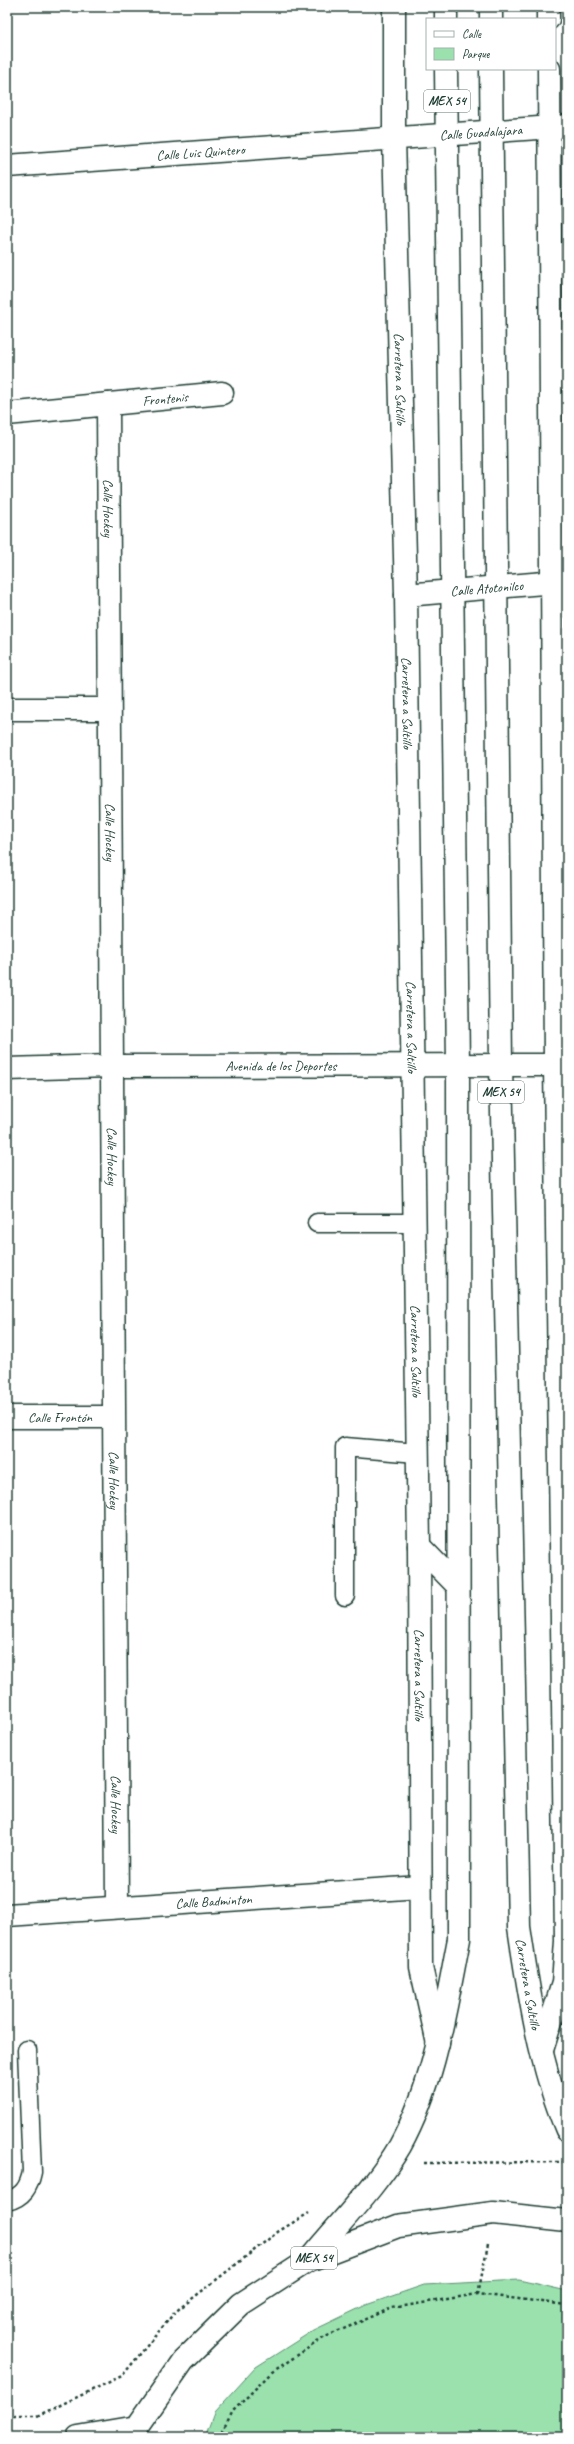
<svg xmlns="http://www.w3.org/2000/svg" width="574" height="2444" viewBox="0 0 574 2444" font-family="Caveat,sans-serif">
<style>
.green{fill:#9ae1ae;stroke:#5c8f71}
.lines{fill:none;stroke-linecap:round;stroke-linejoin:round}
.service-casing{stroke:#1f3d34;stroke-width:21}
.minor-casing{stroke:#1f3d34;stroke-width:25}
.tertiary-casing{stroke:#1f3d34;stroke-width:25}
.primary-casing{stroke:#1f3d34;stroke-width:25}
.path{stroke:#1f3d34;stroke-width:2.5;stroke-dasharray:3 3;stroke-linecap:butt}
.service{stroke:#fff;stroke-width:18}
.minor{stroke:#fff;stroke-width:22}
.tertiary{stroke:#fff;stroke-width:22}
.primary{stroke:#fff;stroke-width:22}
.labels{text-anchor:middle;dominant-baseline:central;stroke-width:3.5;stroke-linejoin:round;paint-order:stroke}
.shield{fill:#fff;stroke:#627771;stroke-width:1}
.shield-label{font-size:13px;font-weight:bold;fill:#1f3d34}
.street-label{font-size:14px;fill:#1f3d34;stroke:#fff}
</style>
<rect width="100%" height="100%" fill="#fff"/>
<filter id="ink" filterUnits="userSpaceOnUse"><feTurbulence type="fractalNoise" baseFrequency=".025" numOctaves="2"/><feDisplacementMap in="SourceGraphic" scale="8" xChannelSelector="R" yChannelSelector="G"/><feConvolveMatrix kernelMatrix="1 2 1 2 8 2 1 2 1" color-interpolation-filters="sRGB"/></filter>
<g filter="url(#ink)">
<path class="green" d="M519 2280 567 2291V2437H205L214 2413 256 2367 314 2330 366 2305 424 2285Z"/>
<g class="lines">
<defs>
<path id="service" d="M554 736 567 735
M317 1223H414
M345 1596V1447L417 1453
M7 2201C23 2197 29 2187 32 2172L27 2050"/>
<g id="minor">
<path id="s1" d="M394 7V138L406 595 419 1546 421 1967 438 2044"/>
<path d="M548 7V19"/>
<path id="s2" d="M108 404 117 1907"/>
<path id="s3" d="M7 414 222 393"/>
<path id="s4" d="M406 595 567 581"/>
<path d="M7 709H108"/>
<path id="s5" d="M7 1069 111 1066 555 1065"/>
<path id="s6" d="M7 1417H113"/>
<path id="s7" d="M7 1915 420 1887"/>
<path d="M542 2050 563 1983 566 1941 555 1065 549 69"/>
</g>
<g id="tertiary">
<path id="s8" d="M7 166 567 126"/>
<path d="M78 2437 137 2427"/>
</g>
<g id="primary">
<path d="M446 7V19"/>
<path d="M491 7V19"/>
<path id="s9" d="M491 69 501 1065 519 1927C529 1995 540 2067 567 2130"/>
<path d="M419 1546 458 1586"/>
<path d="M309 2260C339 2223 376 2187 400 2146 435 2082 445 2010 459 1939L458 1065 446 69"/>
<path d="M132 2437 137 2427 183 2361 241 2304 309 2260 398 2226 493 2213 567 2221"/>
</g>
</defs>
<use href="#service" class="service-casing"/>
<use href="#minor" class="minor-casing"/>
<use href="#tertiary" class="tertiary-casing"/>
<use href="#primary" class="primary-casing"/>
<path class="path" d="M424 2163 567 2162
M478 2294 488 2244
M7 2416H37L122 2376 175 2312 279 2231 309 2213
M219 2437 233 2411 272 2372 325 2337 392 2308 478 2294 567 2305"/>
<use href="#service" class="service"/>
<use href="#minor" class="minor"/>
<use href="#tertiary" class="tertiary"/>
<use href="#primary" class="primary"/>
</g>
</g>
<g class="labels">
<g class="shield">
<rect x="424" y="90" width="46" height="22" rx="3"/>
<rect x="478" y="1081" width="46" height="22" rx="3"/>
<rect x="291" y="2247" width="46" height="22" rx="3"/>
</g>
<g class="shield-label">
<text x="447" y="101">MEX 54</text>
<text x="501" y="1092">MEX 54</text>
<text x="314" y="2258">MEX 54</text>
</g>
<g class="street-label">
<text stroke="none"><textPath href="#s8" startOffset="475">Calle Guadalajara</textPath></text>
<text stroke="none"><textPath href="#s8" startOffset="194">Calle Luis Quintero</textPath></text>
<text stroke="none"><textPath href="#s1" startOffset="372">Carretera a Saltillo</textPath></text>
<text stroke="none"><textPath href="#s3" startOffset="159">Frontenis</textPath></text>
<text stroke="none"><textPath href="#s2" startOffset="104">Calle Hockey</textPath></text>
<text stroke="none"><textPath href="#s4" startOffset="81">Calle Atotonilco</textPath></text>
<text stroke="none"><textPath href="#s1" startOffset="696">Carretera a Saltillo</textPath></text>
<text stroke="none"><textPath href="#s2" startOffset="428">Calle Hockey</textPath></text>
<text stroke="none"><textPath href="#s1" startOffset="1020">Carretera a Saltillo</textPath></text>
<text stroke="none"><textPath href="#s5" startOffset="274">Avenida de los Deportes</textPath></text>
<text stroke="none"><textPath href="#s2" startOffset="752">Calle Hockey</textPath></text>
<text stroke="none"><textPath href="#s1" startOffset="1344">Carretera a Saltillo</textPath></text>
<text stroke="none"><textPath href="#s6" startOffset="53">Calle Frontón</textPath></text>
<text stroke="none"><textPath href="#s2" startOffset="1076">Calle Hockey</textPath></text>
<text stroke="none"><textPath href="#s1" startOffset="1668">Carretera a Saltillo</textPath></text>
<text stroke="none"><textPath href="#s2" startOffset="1400">Calle Hockey</textPath></text>
<text stroke="none"><textPath href="#s7" startOffset="207">Calle Badminton</textPath></text>
<text stroke="none"><textPath href="#s9" startOffset="1916">Carretera a Saltillo</textPath></text>
</g>
</g>
<rect width="574" height="2444" fill="none" stroke="#fff" stroke-width="24"/>
<rect x="12" y="12" width="550" height="2420" fill="none" stroke="#1f3d34" stroke-width="1.5" filter="url(#ink)"/>
<rect x="426" y="18" width="130" height="52" fill="#ffffff" stroke="#a5b1ae"/>
<rect x="434" y="31" width="20" height="6" fill="#ffffff" stroke="#a5b1ae"/>
<text x="462" y="38" font-size="12" fill="#1f3d34">Calle</text>
<rect x="434" y="48" width="20" height="12" fill="#9ae1ae" stroke="#a5b1ae"/>
<text x="462" y="58" font-size="12" fill="#1f3d34">Parque</text>
</svg>
